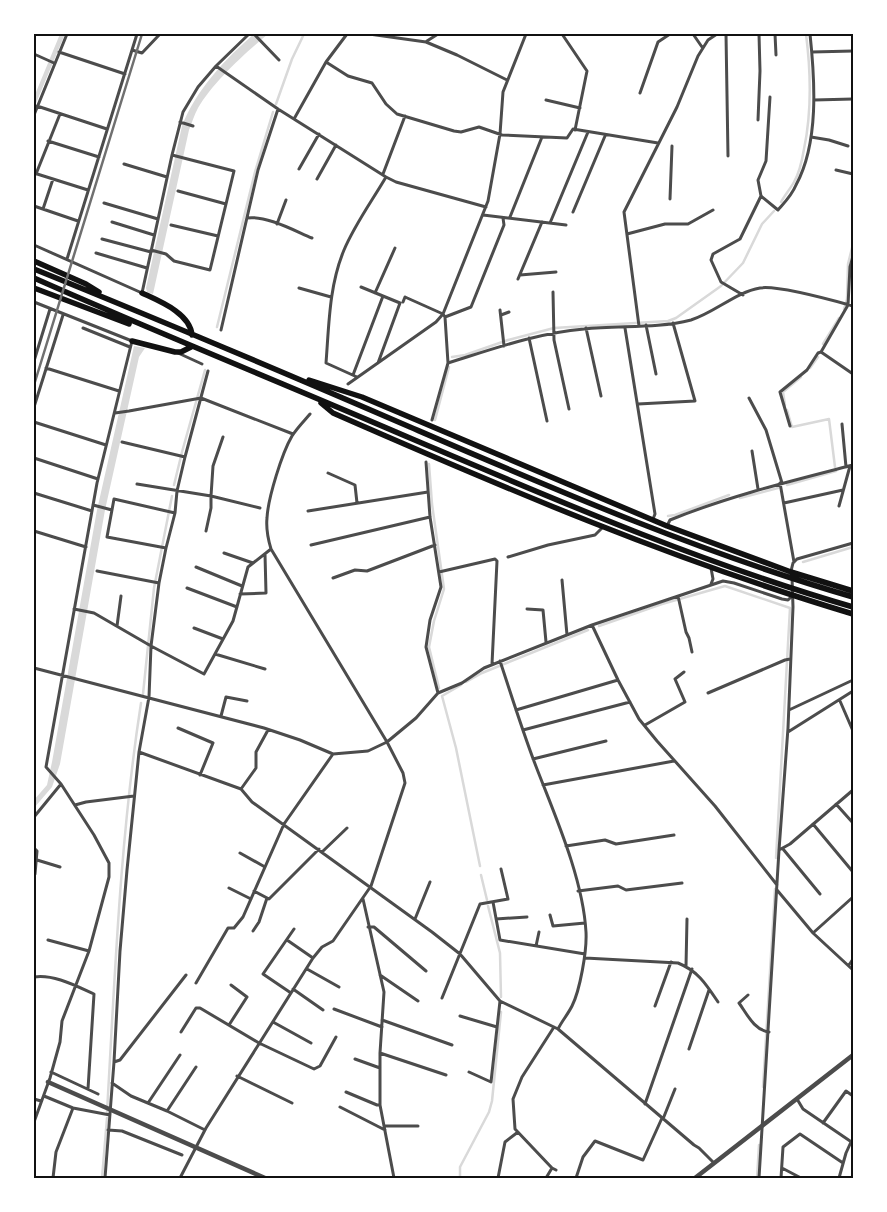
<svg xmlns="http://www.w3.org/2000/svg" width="887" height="1212" viewBox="0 0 887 1212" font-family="'Alegreya Sans',sans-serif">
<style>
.water{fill:#d9d9d9}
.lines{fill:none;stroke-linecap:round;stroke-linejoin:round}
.stream{stroke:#d9d9d9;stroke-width:2.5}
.minor{stroke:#4c4c4c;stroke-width:3}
.tertiary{stroke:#4c4c4c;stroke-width:4.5}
.trunk{stroke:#111;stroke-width:5.5}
.rail{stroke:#707070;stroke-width:2.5}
.neatline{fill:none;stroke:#111;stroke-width:2}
</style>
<rect width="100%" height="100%" fill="#fff"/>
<path class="water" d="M60 34H65L34 108V97Z
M254 34H268C245 53 213 82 198 108 194 115 192 123 189 130L153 294 147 292 146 288 182 126C196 90 225 59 254 34Z
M134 346 145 348 139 357 105 510 60 764 52 787 34 808V800L47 785 52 762 97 510Z"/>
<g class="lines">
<path class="stream" d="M276 104 292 59 304 34
M781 202C785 195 790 189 794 182 800 172 802 161 804 149 812 111 811 73 806 34
M844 309 847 299 848 264 853 244
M217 327 255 172 273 112
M823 344 839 318
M452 357 465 355 508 340 554 328 668 321 676 318 721 286 743 263 762 224 774 211
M810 368 818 357
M785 405 783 392 801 377
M787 410 792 427 829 419 835 467
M435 420 449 367
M429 464 432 504 444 589 434 621 429 647 439 688
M174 485 182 452 205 370
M787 485 836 471
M740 498 778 488
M668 516 675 515 729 495
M803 562 853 547
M599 626 662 604 725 586 790 608 776 858
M466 682 482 673 588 630
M143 694 154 588 172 496
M442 696 456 748 480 866
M442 696 461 685
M481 875 487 900
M488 906 500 953 501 997
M853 962V968
M763 1087 775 889
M107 1112C115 975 120 838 141 703
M102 1178 107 1118
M460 1178V1167L489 1112 492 1101 501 1012
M757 1178 759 1145"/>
<path class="minor" d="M254 34 279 60
M369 34 426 42 457 55 507 80
M562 34 587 71 575 130
M693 34 702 47
M726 34 728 156
M775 34 776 55
M427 41 438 34
M132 50 142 53 160 34
M59 52 125 74
M812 52 853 51
M34 54 54 63
M326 62 348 76 372 83 386 104 397 114 454 131 461 132 479 127 502 135 567 138 573 129 658 143
M216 66 278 109 386 177 396 182 486 207
M640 93 658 42 670 34
M546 100 580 108
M814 100 853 99
M37 106 107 129
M34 115 67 34
M294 119 326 62 347 34
M758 120 760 71 759 34
M180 122 193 126
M811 137 829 140 848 146
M48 141 99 157
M124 164 167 177
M299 169 319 134
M836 170 853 174
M34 173 88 190
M36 174 60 114
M383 174 405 116
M317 179 336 145
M178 191 226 204
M761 196 778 210C785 202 792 195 796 185 819 143 815 81 810 34
M670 199 672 146
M104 203 158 219
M34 206 78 221
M43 209 53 179
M573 212 605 136
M483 215 566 225
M510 217 542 137
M247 218C266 215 295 231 312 238
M112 222 154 235
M550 223 588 132
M277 224 286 200
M171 225 218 236
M627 234 665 224H688L713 210
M102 239 151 252
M34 245 142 293 172 155 183 112 198 87 216 66 249 34
M151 250 166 254 174 261 210 270 234 171 172 155
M96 253 147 268
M853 256 850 267 848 305 821 352 853 374
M67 259 137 34
M520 275 556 272
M518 279 542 222
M361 287 400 303 378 363
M299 288 331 297
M553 292 554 340 569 409
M375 293 395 248
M743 295 721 282 711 260 713 254 740 239 761 196 758 180 766 161 770 97
M34 302 132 341 97 483 46 767 61 784 94 835 109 863V877L89 951 62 1021 60 1042 50 1078 34 1122
M403 302 405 297 443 314 445 317 448 363 432 420
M500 310 504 346
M501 315 509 312
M445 317 471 307 504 225 503 218
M646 325 656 374
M639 326 624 212 677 107 698 56 708 40 717 34
M83 328 130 347
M586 328 601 396
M625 328 655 514 653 519
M221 330 258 170 278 109
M529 338 547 421
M178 353 202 364
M34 361 50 309
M448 363C493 349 537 333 584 329 619 325 656 329 691 320 714 313 736 292 760 288 777 285 835 301 853 306
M46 368 119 391
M353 375 383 296
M357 377 326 363C329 325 329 286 344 250 355 224 372 201 386 177
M348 384 436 322 443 314 488 201 500 134 503 92 526 34
M749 398 766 430 782 483
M638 404 695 401 673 323
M34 407 63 315
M115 413 129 411 201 398 293 434
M34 422 106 445
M842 424 846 467
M790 426 780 392 807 370 818 353 821 352
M122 442 185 457
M752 451 758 489
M34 458 98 479
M426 462 430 517 441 587 430 620 426 647 438 693
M328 473 355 485 357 503
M780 483 794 562
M137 484 211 496 213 466 223 437
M34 493 92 511
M784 503 843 490
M93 505 112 510
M839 506 850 466
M308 511 428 492
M667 526 670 520C729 496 791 481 853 465
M34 531 86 547
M206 531 211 508V496L260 508
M311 545 430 517
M166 548 107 537 114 499 175 513
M224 553 253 563
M508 557 548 545 595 535 603 527
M196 567 242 586
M97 571 159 583
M791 571 793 563 797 559 853 543
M439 572 495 559 497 561 492 664
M333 578 355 570 367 571 435 545
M562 580 567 635
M711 584 713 579 711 568
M187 588 237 607
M240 594 266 593 265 554
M678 596 686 632 689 638 692 652
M74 609 94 613 151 646 204 674 233 621 248 567 271 549
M527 609 543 610 546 642
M592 625 618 680 639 719 657 741 715 806 777 885
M117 626 121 596
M194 628 223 639
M215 654 265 669
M500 661C512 697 523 733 537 769 556 818 583 879 586 932 587 951 580 990 572 1006 568 1014 562 1021 558 1029
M34 668 264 728 300 740 333 754 368 751 387 742 416 718 438 693 462 683 484 668 592 625 723 581 734 583 782 599 788 600 792 596
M708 693 785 660 790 659
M840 701 853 731
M516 710 618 680
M789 710 853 680
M221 716 226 697 247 701
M645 725 685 702 675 679 684 672
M178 728 213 743 200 775
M523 730 630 702
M788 732 853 691
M139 752 241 789 252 802 432 932 460 954 500 1001 558 1029 694 1145 699 1148 714 1163
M533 759 606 741
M543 785 674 761
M241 789 256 768V752L268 730
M836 804 853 823
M75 805 86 802 134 796
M34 817 61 784
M813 824 853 872
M566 846 605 840 616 844 674 835
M34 848 37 851 35 874
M783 849 820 894
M779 850 790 844 853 790
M322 852 347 828
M240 853 265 867
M37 860 60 867
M229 888 251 899
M777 890 813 933 853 970
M254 891 269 899 319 849
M578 891 618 886 626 890 682 883
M363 899 384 992 380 1053V1105L394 1178
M493 902 500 940 585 954
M550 915 553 926 585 923
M415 919 430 882
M496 919 527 917
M368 927H374L426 971
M253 931 259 922 267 898
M813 933 853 897
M48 940 89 951
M287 940 313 958
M536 946 539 932
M585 958 678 963C698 971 706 984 718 1002
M849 965 853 959
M686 966 687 919
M307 969 339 987
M380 975 418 1001
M34 977C54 974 76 986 94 994L88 1089
M196 983 228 928H234L243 917 284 824 333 754
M293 989 323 1010
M291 993 263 974 294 929
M748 995 739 1003C747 1014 754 1030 769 1032
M442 998 480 904 508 899 501 869
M655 1006 671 962
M334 1009 382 1027
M460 1016 497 1027
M382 1020 452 1045
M273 1022 311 1043
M229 1025 247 997 231 985
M554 1027 522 1077 513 1099 515 1129 552 1168 556 1170
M181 1032 196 1008H200L259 1043 314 1069 320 1066 336 1037
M689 1049 709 990
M380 1053 446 1075
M355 1059 380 1068
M114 1062 120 1060 186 975
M51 1072 98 1094
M469 1072 491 1082 500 1001
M237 1076 292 1103
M112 1083 131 1096 167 1111 205 1130
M346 1092 377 1105H380
M44 1096 73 1108 110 1115
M34 1099 41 1101
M797 1099 803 1109 853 1143
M148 1103 180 1055
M645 1104 692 969
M340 1107 385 1130
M167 1111 196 1067
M663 1119 675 1089
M823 1123 846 1091 853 1096
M384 1126H418
M108 1130 122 1131 182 1155
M782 1168 801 1178
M53 1178 56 1152 73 1108
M105 1178 114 1062 120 951 127 870 139 752 149 697 151 646 159 583 166 548 175 513 177 491 185 457 208 371
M180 1178 206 1128 313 958 322 947 333 941 371 886 405 783 403 773 387 742 271 549C268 539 266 528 267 518 268 498 282 453 292 436 297 428 304 421 310 414
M498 1178 505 1142 518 1132
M546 1178 552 1168
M576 1178 583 1157 595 1141 643 1160 662 1118
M759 1178 779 850 788 728 793 607 792 577
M781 1178 783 1147 800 1134 843 1163
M839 1178 846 1153 851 1142"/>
<path class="tertiary" d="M48 1082 265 1178
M695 1178 853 1055"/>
<path class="trunk" d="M34 261 86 284 99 292
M34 269C160 320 285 373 410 427 556 490 701 553 853 597
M34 278C158 333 285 384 410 438 556 500 701 563 853 607
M34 288 129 324
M142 293C159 301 190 313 192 335
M132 341 175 352H181L191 347
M309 380 362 397 667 526 791 572 853 591
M321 403 333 413C504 488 675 561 853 614"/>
<path class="rail" d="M34 385 142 34"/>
</g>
<rect width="887" height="1212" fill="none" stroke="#ffffff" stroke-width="70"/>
<rect x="35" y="35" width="817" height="1142" class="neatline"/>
</svg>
